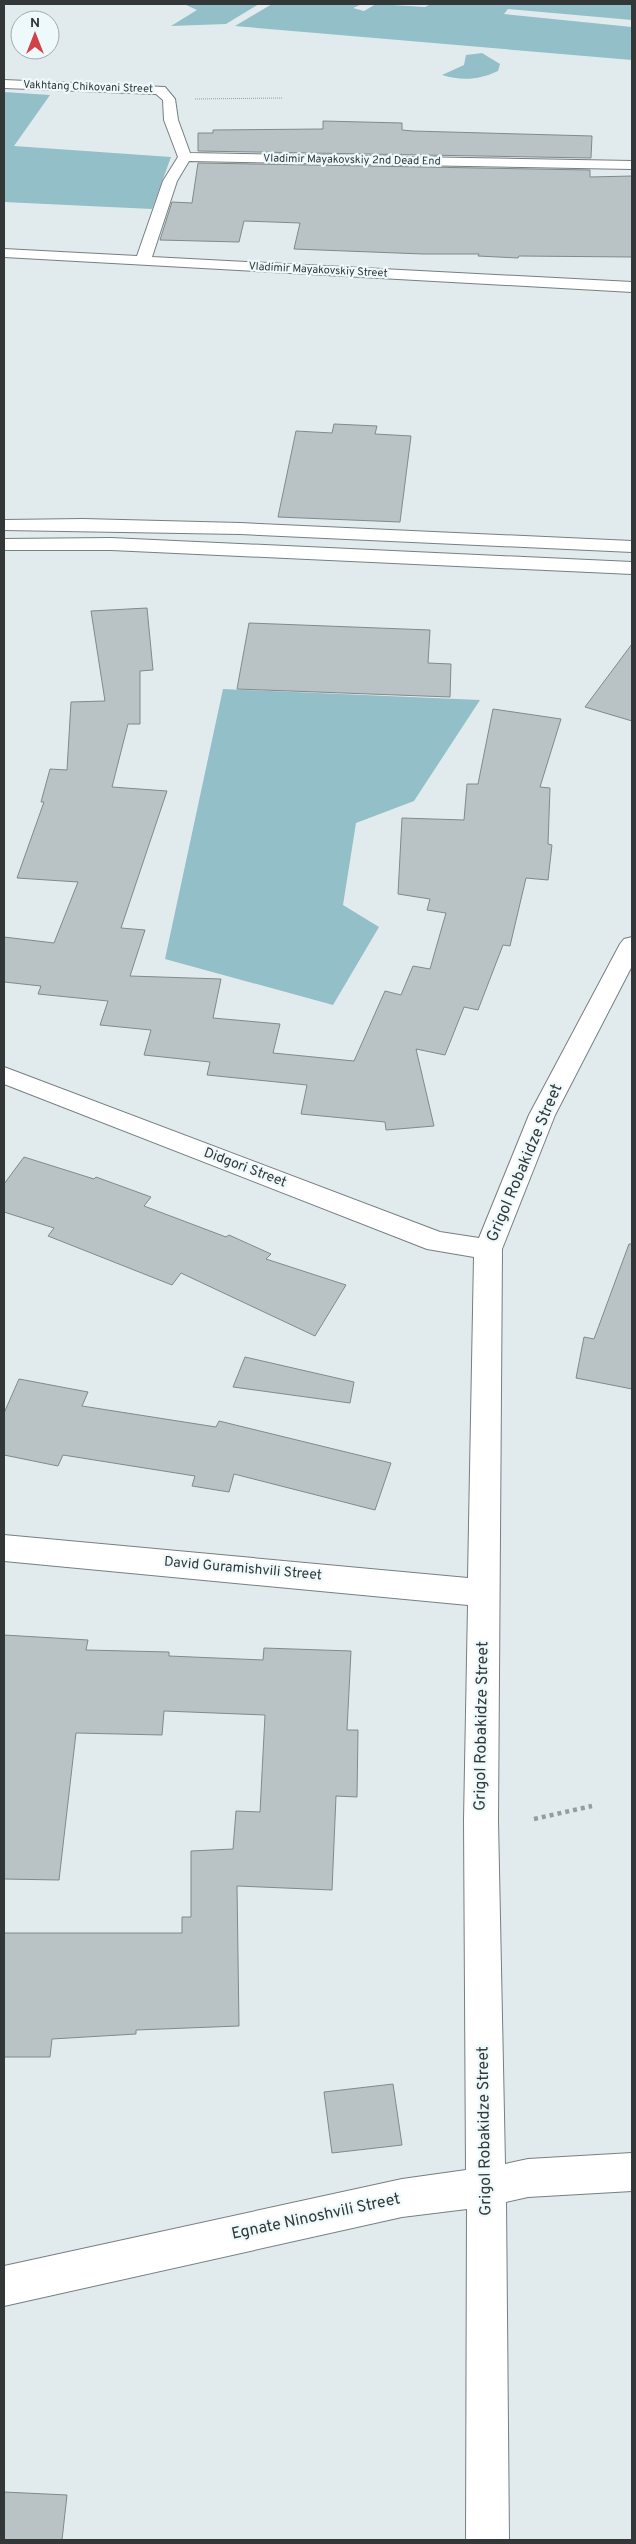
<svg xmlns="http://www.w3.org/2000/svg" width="636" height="2544" viewBox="0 0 636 2544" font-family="Overpass,sans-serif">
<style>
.green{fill:#92bfc8}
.building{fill:#b9c3c5;stroke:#80898b}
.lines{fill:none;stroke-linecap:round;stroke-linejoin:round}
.minor-casing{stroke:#767f81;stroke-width:2}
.path-far1{stroke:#949c9e;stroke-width:1;stroke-dasharray:1 1;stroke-linecap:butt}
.path{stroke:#949c9e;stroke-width:4.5;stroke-dasharray:4 4;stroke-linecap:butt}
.minor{fill:#fff;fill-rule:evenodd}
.labels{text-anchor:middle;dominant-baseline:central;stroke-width:4.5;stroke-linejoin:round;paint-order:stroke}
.far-street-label{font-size:11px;fill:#333738;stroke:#eef9fb}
.street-label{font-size:14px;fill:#333738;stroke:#eef9fb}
.near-street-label{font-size:16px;fill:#333738;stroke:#eef9fb}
</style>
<rect width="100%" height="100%" fill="#e1ebee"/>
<path class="green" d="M184 4H259L226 24 171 26 197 10Z
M272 4H362L353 8 364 11 376 4 425 7 431 4H632V20L508 9 504 14 632 27V60L235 26Z
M482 53 500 64 498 71C479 80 462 81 442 75L464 65 466 55Z
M4 92 50 95 14 146 171 157 152 209 4 202Z
M223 689 480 700 414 801 356 823 343 905 379 927 333 1005 165 959Z"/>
<path class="building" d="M323 121 402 123V130L413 131 592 136 591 158 198 151V133H213V130L323 129Z
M198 163 590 170V177L632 176V257L519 256 518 258 478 256 479 254H423L294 249 300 223 244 221 239 242 160 240 172 202 192 203Z
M334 424 377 426 375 434 411 436 400 522 278 517 296 431 332 433Z
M147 608 153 670 140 671V724H128L112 787 167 791 121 928 145 930 130 976 221 979 213 1018 280 1024 273 1053 354 1061 385 991 401 995 413 966 430 969 446 913 427 910 430 899 398 894 402 818 464 820 467 784H478L493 709 561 719 540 787 550 788 548 844 552 845 548 880 526 878 510 946 503 945 478 1010 464 1007 445 1055 416 1049 434 1126 386 1130 385 1122 301 1114 307 1085 207 1075 210 1062 144 1055 151 1030 100 1025 108 1001 38 994 41 986 4 982V937L54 943 78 882 17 878 44 802H41L50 769 67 770 71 702 105 701 91 611Z
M249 623 430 630 428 663 451 664 450 697 237 689Z
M632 644V721L585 707Z
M24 1157 94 1179 96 1177 151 1197 144 1206 226 1237 229 1235 271 1254 266 1259 346 1285 315 1336 181 1273 172 1285 48 1236 54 1228 4 1212V1184Z
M629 1244H632V1389L576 1378 584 1337 594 1339Z
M245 1357 354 1382 350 1403 233 1387Z
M19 1379 88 1392 82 1406 216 1427 219 1421 391 1463 375 1510 234 1474 229 1492 192 1486 195 1476 63 1455 58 1466 4 1455V1413Z
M4 1635 88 1640 86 1650 169 1652V1656L263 1660 264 1648 351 1651 347 1730H358L357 1797 336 1796 332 1890 237 1886 239 2026 136 2030V2034L52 2039 50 2057H4V1933H182V1917H191V1851L233 1849 236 1811 260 1812 265 1715 164 1711 162 1735 76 1733 59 1880 4 1879Z
M393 2084 402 2145 332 2153 324 2092Z
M4 2492 67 2495 62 2540H4Z"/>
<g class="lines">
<defs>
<path id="minor" d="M4 80 165 87 175 99 178 120 190 153 632 161V169L189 161 177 181 152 257 632 282V292L4 257V249L137 256 163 181 178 157 164 120 163 100 156 94 4 88Z
M83 519 240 523 632 541V552L240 534 4 530V520Z
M111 538 632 562V574L111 550H4V539Z
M632 937V966L555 1115 502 1249 498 1820 505 2164 528 2159 632 2153V2191L528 2197 506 2202 509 2540H466L467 2209 402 2217 4 2306V2266L402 2179 466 2170 464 1820 468 1605 4 1561V1535L468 1578 474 1257 427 1249 4 1084V1067L440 1232 479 1238 529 1115 620 944 624 939Z"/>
</defs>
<use href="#minor" class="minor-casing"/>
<path class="path-far1" d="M195 99 282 98"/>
<path class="path" d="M534 1819 592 1806"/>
<use href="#minor" class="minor"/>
</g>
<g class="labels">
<g class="far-street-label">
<text transform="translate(88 87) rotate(2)">Vakhtang Chikovani Street</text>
<text transform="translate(352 160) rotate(1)">Vladimir Mayakovskiy 2nd Dead End</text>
<text transform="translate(318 270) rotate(3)">Vladimir Mayakovskiy Street</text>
</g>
<g class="street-label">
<text transform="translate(245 1168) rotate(21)">Didgori Street</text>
<text transform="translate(243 1569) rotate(5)">David Guramishvili Street</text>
</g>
<g class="near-street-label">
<text transform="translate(525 1163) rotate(-67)">Grigol Robakidze Street</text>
<text transform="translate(482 1726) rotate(-89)">Grigol Robakidze Street</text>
<text transform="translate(485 2131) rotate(-91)">Grigol Robakidze Street</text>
<text transform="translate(316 2217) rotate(-12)">Egnate Ninoshvili Street</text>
</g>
</g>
<rect width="636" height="2544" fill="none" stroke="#333738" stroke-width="10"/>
<g transform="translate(35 35)"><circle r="24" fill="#eef9fb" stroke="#a3abad"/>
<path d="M0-4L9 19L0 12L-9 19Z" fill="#d14147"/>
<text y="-8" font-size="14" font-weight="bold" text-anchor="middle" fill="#333738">N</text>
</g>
</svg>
